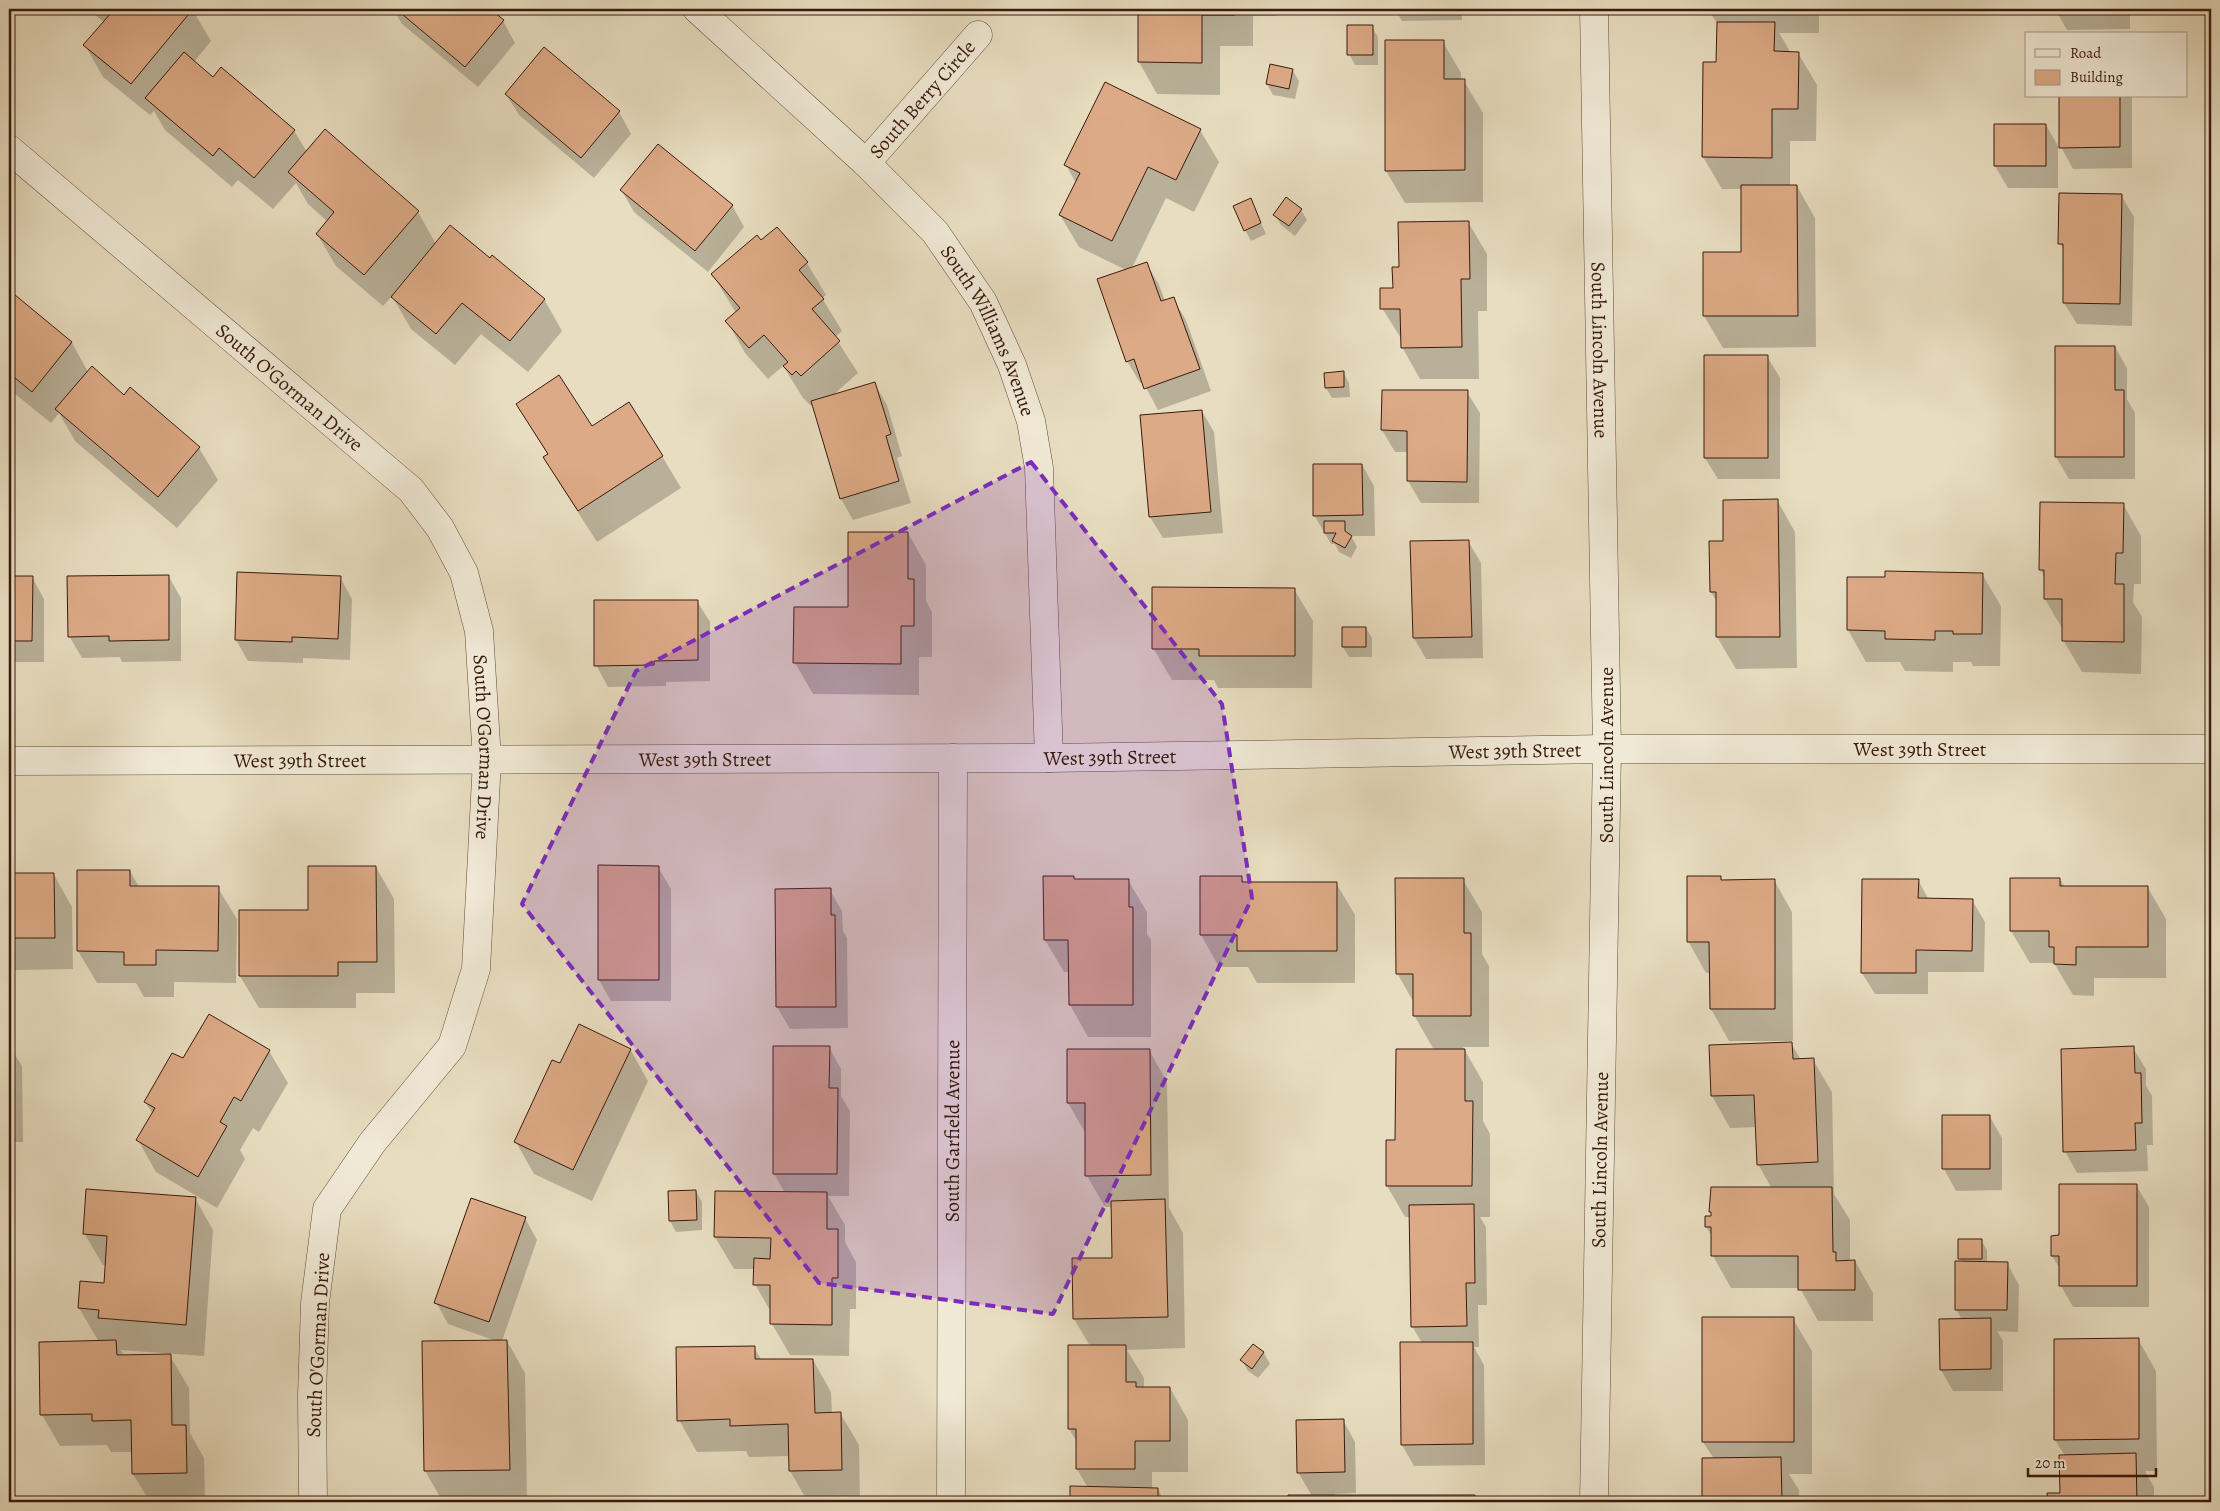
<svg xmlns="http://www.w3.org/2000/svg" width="2220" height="1511" viewBox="0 0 2220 1511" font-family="Alegreya,serif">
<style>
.shadow{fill:#0003}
.building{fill:#dcaa86;stroke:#391a0c}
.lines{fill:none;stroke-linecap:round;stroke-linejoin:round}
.street-casing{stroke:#654b39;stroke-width:29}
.street{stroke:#f0e9d6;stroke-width:28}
.marked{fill:#7b2cbf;fill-opacity:0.2;stroke:#7b2cbf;stroke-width:4;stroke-dasharray:10 6;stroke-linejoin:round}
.labels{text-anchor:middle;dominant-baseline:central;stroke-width:4;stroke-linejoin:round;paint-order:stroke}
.street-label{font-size:20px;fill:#391a0c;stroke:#f0e9d6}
</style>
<rect width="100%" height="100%" fill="#e8ddc0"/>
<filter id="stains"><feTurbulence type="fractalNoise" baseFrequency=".004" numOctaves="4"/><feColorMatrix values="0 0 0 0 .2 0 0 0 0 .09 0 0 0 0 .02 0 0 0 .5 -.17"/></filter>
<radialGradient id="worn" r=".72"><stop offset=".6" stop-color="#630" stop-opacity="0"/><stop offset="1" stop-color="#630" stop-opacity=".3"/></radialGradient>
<path class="shadow" d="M87 9H192L211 41 194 62 214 79 294 131 307 152 418 212 436 244 490 260 544 299 562 331 528 372 481 334 455 365 411 329 392 296 383 306 336 266 317 234 328 222 308 204 296 183 273 209 238 180 232 187 165 130 154 111 150 115 103 77 85 45 104 22Z
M393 9H488L503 21 515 43 478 87 402 24Z
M1139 9H1276V16H1253V46H1220V95L1157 94 1139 62Z
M1395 9H1462V20L1402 21Z
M1708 9H1819V33H1779L1791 53H1798L1817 85 1816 141H1790V186H1797L1815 218 1816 347 1723 348 1704 316V253H1743L1742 189H1722L1703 157 1717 63 1718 25Z
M2055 9H2130V29L2067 30Z
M1372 27 1378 37V65H1355L1349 54Z
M1443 42 1461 73V81H1464L1483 113V202L1405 203 1386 171Z
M1271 65 1293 71 1299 81 1295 99 1273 95 1267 84Z
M506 94 619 112 631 134 594 178 519 115Z
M2060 96H2132V168L2073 169 2061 147Z
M2046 125 2058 146V188H2008L1995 166Z
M1200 130 1219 162 1194 212 1166 198 1132 268 1146 263 1159 285 1165 301 1173 299 1186 320 1211 391 1158 410 1143 382 1140 383 1127 361 1126 270 1079 247 1060 215 1076 183 1066 165Z
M622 191 732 205 744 227 708 272 634 212Z
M2121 195 2134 217 2132 326 2077 324 2064 303 2065 252 2060 243Z
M1250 200 1266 234 1251 241 1245 230Z
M1301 210 1307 220 1295 236 1281 225 1275 215Z
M1468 222 1487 254V311H1478L1479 379H1420L1402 347V340L1382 308 1394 289 1400 269Z
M777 228 807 263 826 295 822 298 842 331 835 337 858 373 832 396 874 383 887 405 902 456 897 458 911 503 853 520 841 499 813 404 811 406 803 398 783 366 768 379 745 353 727 321 736 313 713 275 761 242Z
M9 292 72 343 88 372 124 396 131 389 199 448 218 480 177 528 75 441 59 413 51 423 9 389Z
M2115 347 2127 368V399L2135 413V479H2069L2056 457Z
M1767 356 1780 378V479H1718L1705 458Z
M1343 372 1349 383 1350 397 1332 398 1326 388Z
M1467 392 1480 413 1479 503H1421L1408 481V452H1395L1382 430Z
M517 404 591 428 662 456 681 488 597 542 563 489 545 458 548 455Z
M1202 411 1214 432 1223 533 1163 538 1150 517Z
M1362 465 1374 486 1375 536H1351L1357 547 1351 558 1339 552 1335 544H1331L1314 515Z
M1777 500 1795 532 1797 668 1736 669 1717 637V602L1711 592 1710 542H1725Z
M2123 504 2141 536V584H2134L2133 602 2142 617 2141 674 2082 672 2063 640V630L2045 599V579L2040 569Z
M908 533 926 565V601L932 612V657H919V695L813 694 795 663 849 609Z
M1468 541 1481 563 1483 658 1426 659 1414 638Z
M1982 574 2001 606 2000 666H1973L1971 662H1953V672L1905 671 1900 662H1866L1848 630Z
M9 577H32L44 599V662H9Z
M169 577 181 598V661L122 662 120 657 82 658 69 636Z
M340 577 352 599 350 660 303 658V663L248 661 236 640Z
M1294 589 1313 621 1312 688H1218L1214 680H1172L1153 648Z
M697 601 710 622V681L666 682V686L608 687 596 665Z
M1366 628 1372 638V657H1349L1343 647Z
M376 867 394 899 395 993H356V1008H259L240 976 309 912Z
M658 867 671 889V1001H611L599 980Z
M9 869 12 875H54L72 907 73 969 15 970V983H9Z
M130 871 139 887 218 888 237 919 236 983 174 982V997H144L136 983H97L78 951Z
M1720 877 1722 881 1774 880 1792 912 1793 1041H1729L1711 1009V973H1706L1688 941Z
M1045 878H1073L1075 880H1128L1147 912V934L1151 940V1037H1088L1070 1005V972H1064L1045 940Z
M1202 878H1241L1245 883H1336L1355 915V983H1257L1248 967H1219L1201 935Z
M2060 879 2065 888H2148L2166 919V978H2094V996L2073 995 2054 963H2030L2011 931Z
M1463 880 1482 912V954L1489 966V1047H1463L1483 1082V1121L1490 1134V1217H1480L1486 1227 1487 1305H1478L1479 1347H1474L1484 1365 1485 1465 1414 1466 1402 1445 1422 1343 1412 1326 1410 1217H1405L1387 1186 1397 1142 1434 1050 1414 1015V1003L1397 973Z
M1918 880 1929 900H1972L1985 922 1984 972H1928V994H1875L1862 973Z
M830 890 842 911 843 931 847 938 848 1028 790 1029 777 1007Z
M1791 1043 1801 1060H1813L1832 1092 1834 1194 1850 1220V1261H1855L1873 1293V1321H1818L1800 1288H1731L1713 1256 1712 1236 1706 1227 1713 1218 1711 1212 1772 1189 1758 1164 1757 1127 1730 1128 1712 1096Z
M9 1045 22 1066 23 1142H9Z
M774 1047H829L841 1069V1096L850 1111 849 1196H828L845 1225V1242L856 1262V1309H850L849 1356 790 1355 772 1324V1314L755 1284V1269H734L715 1237 785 1193 774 1174Z
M2133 1048 2146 1069V1086L2152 1096 2153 1145H2147L2148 1171 2077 1173 2065 1151Z
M630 1049 648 1081 592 1201 534 1174 516 1142 561 1065Z
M1149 1050 1167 1082 1169 1208 1183 1233 1185 1348 1127 1350 1144 1378V1388H1170L1188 1420V1472H1152V1489H1158L1165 1502H1071V1487L1088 1488 1077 1469V1442L1069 1429 1090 1346 1074 1319 1114 1259 1113 1207H1105L1087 1176 1086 1134 1068 1103Z
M269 1051 288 1083 259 1132 253 1128 240 1150 245 1159 217 1208 156 1172 138 1140 153 1114 145 1102 183 1060Z
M1944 1117H1990L2002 1138V1190L1956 1191 1944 1169Z
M2136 1185 2149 1207V1307H2073L2061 1286V1270L2052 1256 2061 1236Z
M696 1191 702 1202V1230L676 1232 670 1221V1192Z
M195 1198 213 1230 204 1356 121 1350 124 1356H170L189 1388 190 1433 204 1458 205 1502H150L133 1474V1452H111L107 1445 60 1446 42 1415 99 1342 79 1308 105 1284 106 1265H103L84 1233Z
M525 1218 537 1240 502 1341H507L525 1373 527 1502H443L425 1471 496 1341 448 1324 436 1302Z
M1981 1240 1987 1250V1263H2007L2019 1285 2018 1332 1997 1331 2003 1341V1391H1953L1941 1370 1962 1320 1956 1309 1962 1263 1960 1259Z
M1793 1319 1812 1351V1474H1789L1799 1490V1502H1703V1460L1714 1459 1703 1442Z
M2138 1339 2156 1371 2157 1471H2145L2154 1487V1502H2049V1494H2062L2065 1456 2055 1440Z
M1253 1346 1264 1353 1270 1364 1258 1378 1248 1371 1242 1360Z
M754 1347 762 1361 813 1360 831 1392 832 1414 840 1413 859 1445 860 1502H808L790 1471V1456L749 1457 746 1451 697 1452 679 1420Z
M1343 1420 1355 1442 1356 1493 1335 1494V1496H1475L1478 1502H1290V1496H1312L1298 1472Z"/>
<path class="building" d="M106 9H193L131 84 83 45 111 13Z
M396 9H490L504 20 465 67Z
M1138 9H1235V15H1202V63L1138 62Z
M1717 22H1775L1774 51 1799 52 1798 109H1772V158L1702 157 1703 62H1716Z
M1347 25H1373V55H1347Z
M1385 40H1444V79H1465V170L1385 171Z
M544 47 620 111 581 158 505 94Z
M184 52 213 77 221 67 295 130 254 178 219 148 213 156 145 98Z
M1270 64 1293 69 1289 89 1266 84Z
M1105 82 1201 129 1176 180 1148 167 1112 241 1059 215 1080 173 1064 165Z
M2059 96H2120V147L2059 148Z
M1994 124H2046V166H1994Z
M325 129 419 211 364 275 316 234 334 212 288 172Z
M658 144 733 205 695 251 620 190Z
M1741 185H1797L1798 316H1703V252H1741Z
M2059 193 2122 194 2120 304 2063 303V244H2058Z
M1286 197 1302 209 1289 226 1273 215Z
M1251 198 1261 223 1244 231 1233 206Z
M1469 221 1470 279H1461L1462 347 1401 348 1400 309H1380V288H1393L1392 267H1399L1398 222Z
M450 225 490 258 492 255 545 299 510 341 462 303 436 334 391 297Z
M777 227 808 262 799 270 824 299 812 309 840 341 801 376 796 371 792 375 783 366 788 362 764 335 749 348 725 321 740 308 711 274 757 235 761 240Z
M1147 262 1161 301 1174 297 1200 369 1144 389 1134 359 1126 362 1097 279Z
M9 290 72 342 32 392 9 373Z
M2055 346H2115V390H2124V457H2055Z
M1704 355H1768V458H1704Z
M92 366 124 395 130 387 200 447 158 497 55 409Z
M1344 371V387L1325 388 1324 373Z
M559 375 592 426 629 402 663 456 578 511 543 457 548 454 516 404Z
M875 382 891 434 886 436 899 481 840 499 811 401Z
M1382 390H1468L1467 482 1407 481V431L1381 430Z
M1202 410 1211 512 1149 517 1140 415Z
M1313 464H1362L1363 515 1313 516Z
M1778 499 1780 637H1716V592H1710L1709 541H1723V500Z
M2040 502 2124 503 2123 553H2116L2115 584H2124V642L2062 641V599H2044V570H2039Z
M1324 521H1345V531L1352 536 1345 548 1332 541 1336 533H1324Z
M848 532H908V579H914V626H901V664L793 663 794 607H848Z
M1469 540 1472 637 1413 638 1410 541Z
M1885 571 1983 573 1982 634H1953V631H1935V640L1885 639V631L1847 630V577H1885Z
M237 572 341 576 338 639 292 637V642L235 640Z
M169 575V640L109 641V636L68 637 67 576Z
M9 576H33L32 641H9Z
M1152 587 1295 588V656H1199V649H1152Z
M594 600H698V660L654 661V665L594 666Z
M1342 627H1366V647H1342Z
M598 865 659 866V980H598Z
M308 866H376L377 962H338V976H239V910H308Z
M9 867V873H54L55 938H9Z
M77 870H130V886H219L218 951 156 950V965H124V952L77 951Z
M1043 876H1074V879H1129V907H1133V1005H1069L1068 940H1044Z
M1200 876H1242V882H1337V951H1237V935H1200Z
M1687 876H1721V880L1775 879V1009H1710L1709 942H1687Z
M1395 878H1464V933H1471V1016H1413V974H1396Z
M2010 878H2060V886H2148V947H2076V965L2054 964V947H2049V931H2010Z
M1862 879H1919L1918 898 1973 899 1972 951 1916 950V973H1861Z
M831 888V915H835L836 1007H776L775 889Z
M209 1014 270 1050 241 1101 234 1097 220 1122 227 1126 198 1177 136 1140 155 1108 144 1102 172 1053 183 1058Z
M579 1024 631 1049 573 1170 514 1142 552 1060 560 1063Z
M1792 1042 1793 1059 1814 1058 1818 1162 1757 1165 1754 1095 1711 1096 1709 1045Z
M9 1044H10L11 1120H9Z
M773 1046H830L829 1088H838L837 1174H773Z
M2134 1046 2135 1073H2141L2142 1123H2135L2136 1150 2063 1152 2061 1049Z
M1067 1049H1150L1151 1175 1085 1176V1103H1067Z
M1396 1049H1465V1101H1473L1472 1186H1386V1140H1395Z
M1942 1115H1990V1169H1942Z
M2059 1184H2137V1286H2059V1256H2051V1236L2059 1235Z
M1711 1187H1832L1833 1252H1836V1261L1855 1260V1290H1798V1256H1711V1227H1705V1216H1711V1212H1709Z
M86 1189 196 1197 186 1325 98 1318 99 1310 78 1308 80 1281 104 1283 107 1236 83 1234Z
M696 1190 697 1220 669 1221 668 1191Z
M715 1191 827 1192V1229H838V1278H832V1325L770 1324V1285H753L754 1258 770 1259 771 1238 714 1237Z
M471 1198 526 1217 489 1322 434 1303Z
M1165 1199 1168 1317 1073 1319 1072 1258H1112L1111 1201Z
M1474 1204 1475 1283H1466L1467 1326 1411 1327 1409 1205Z
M1958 1239H1982V1259H1958Z
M1955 1261 2008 1262 2007 1310H1955Z
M1702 1317H1794V1442H1702Z
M1991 1318V1369L1940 1370 1939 1319Z
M2139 1338V1439L2054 1440V1339Z
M116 1340 117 1355 171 1354 172 1425H186L187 1473 132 1474 131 1420 92 1421V1414L40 1415 39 1342Z
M507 1340 510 1470 424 1471 422 1341Z
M1400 1342H1473V1444L1401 1445Z
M1253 1344 1264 1352 1252 1369 1240 1360Z
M1068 1345H1126V1382H1136V1387H1170V1441H1135V1469H1076V1429H1068Z
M755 1346V1359H813L815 1413 841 1412 842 1470 789 1471 788 1424 730 1426V1419L677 1421 676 1347Z
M1344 1419 1345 1472 1297 1473 1296 1420Z
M2136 1453 2137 1502H2048L2047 1493H2060L2059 1455Z
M1781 1457 1782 1502H1702V1458Z
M1070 1486 1158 1488V1502H1070Z
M1288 1495H1475V1502H1288Z"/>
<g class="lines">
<defs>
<g id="street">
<path id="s1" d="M697 9 866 163 935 232 983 302 1012 365 1031 421 1039 468 1049 758"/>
<path id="s2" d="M1594 9 1607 749 1594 1502"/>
<path id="s3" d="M9 149 411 490 440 528 464 573 479 631 487 760 476 969 452 1046 372 1143 327 1209 315 1303 312 1396 313 1502"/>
<path id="s4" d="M866 163 978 35"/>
<path id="s5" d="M9 761 1049 758 1607 749H2211"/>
<path id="s6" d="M951 1502 953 758"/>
</g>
</defs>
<use href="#street" class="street-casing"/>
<use href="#street" class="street"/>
</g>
<path class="marked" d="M1031 462 1222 704 1252 898 1053 1314 819 1283 522 904 636 671Z"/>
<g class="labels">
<g class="street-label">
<text stroke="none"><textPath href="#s4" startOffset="85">South Berry Circle</textPath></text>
<text stroke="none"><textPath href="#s1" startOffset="439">South Williams Avenue</textPath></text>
<text stroke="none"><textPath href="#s2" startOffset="341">South Lincoln Avenue</textPath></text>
<text stroke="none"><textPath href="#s3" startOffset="368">South O'Gorman Drive</textPath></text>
<text stroke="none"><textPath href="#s3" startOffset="802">South O'Gorman Drive</textPath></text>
<text stroke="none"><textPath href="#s5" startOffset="1911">West 39th Street</textPath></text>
<text stroke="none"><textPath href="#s5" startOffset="1506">West 39th Street</textPath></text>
<text transform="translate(1606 755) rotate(-90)">South Lincoln Avenue</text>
<text stroke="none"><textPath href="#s5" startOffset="1101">West 39th Street</textPath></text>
<text stroke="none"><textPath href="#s5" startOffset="696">West 39th Street</textPath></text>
<text stroke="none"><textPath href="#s5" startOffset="291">West 39th Street</textPath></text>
<text stroke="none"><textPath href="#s6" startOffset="371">South Garfield Avenue</textPath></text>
<text transform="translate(1600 1160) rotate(-89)">South Lincoln Avenue</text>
<text transform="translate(318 1345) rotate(-87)">South O'Gorman Drive</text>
</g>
</g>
<rect width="2220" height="1511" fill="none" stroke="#e8ddc0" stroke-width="30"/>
<rect x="10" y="10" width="2200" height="1491" fill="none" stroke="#391a0c" stroke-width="2.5"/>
<rect x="15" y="15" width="2190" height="1481" fill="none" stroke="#391a0c"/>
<rect x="2025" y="32" width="162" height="65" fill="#f0e9d6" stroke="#a79685"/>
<rect x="2035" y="49" width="25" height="8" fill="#f0e9d6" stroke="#a79685"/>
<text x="2070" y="58" font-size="15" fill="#391a0c">Road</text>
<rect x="2035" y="70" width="25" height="15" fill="#dcaa86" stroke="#a79685"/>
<text x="2070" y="82" font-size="15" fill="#391a0c">Building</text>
<path d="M2028 1468v8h128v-8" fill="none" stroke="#391a0c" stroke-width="2.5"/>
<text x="2035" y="1468" font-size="15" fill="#391a0c" stroke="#f0e9d6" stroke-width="4" paint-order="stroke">20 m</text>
<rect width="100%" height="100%" filter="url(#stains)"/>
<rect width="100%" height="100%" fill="url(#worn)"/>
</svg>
